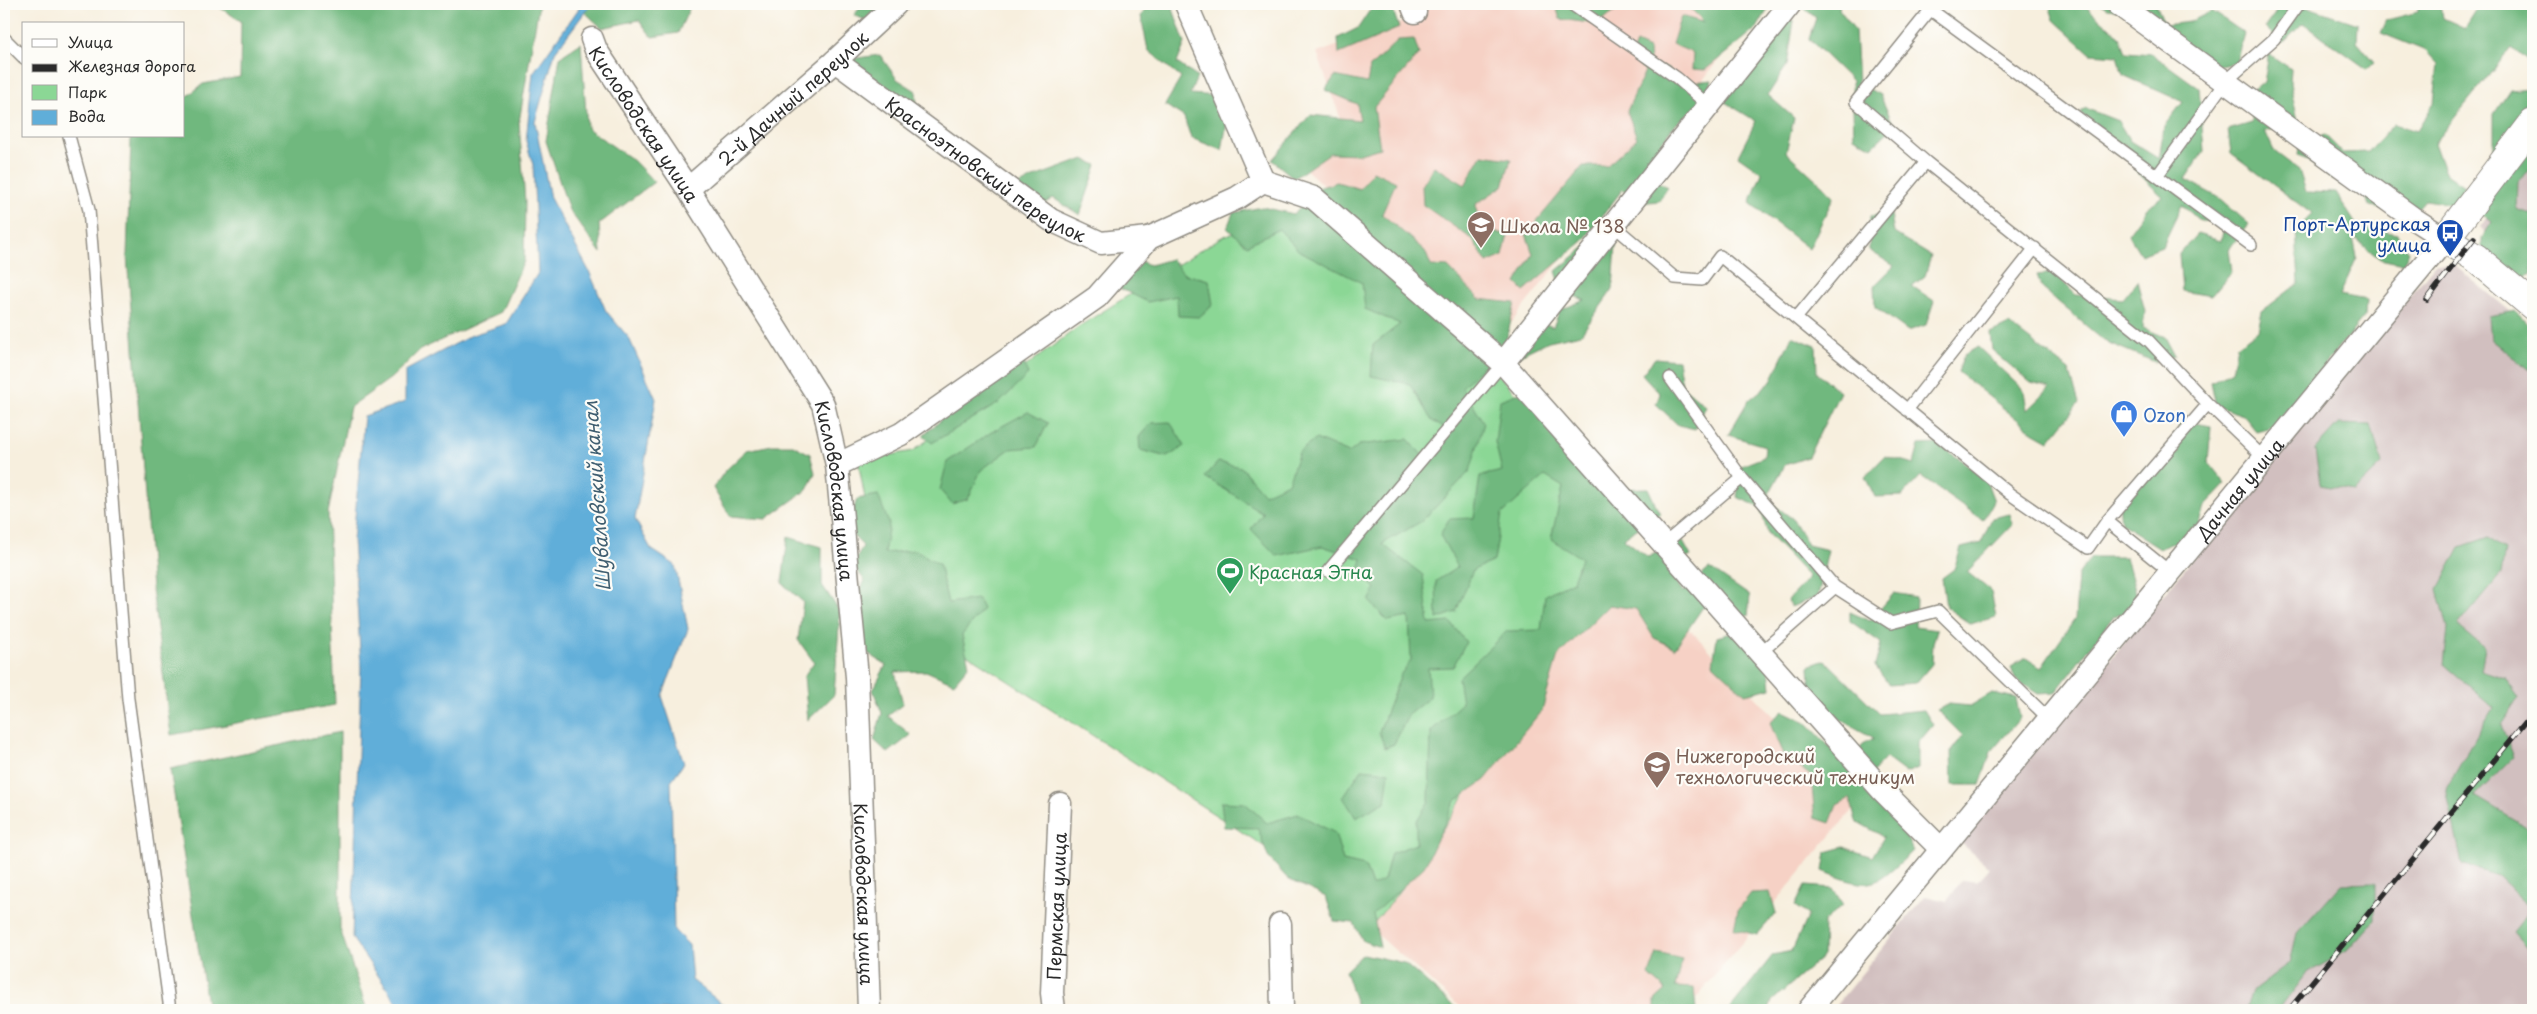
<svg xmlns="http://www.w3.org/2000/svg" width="2537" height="1014" viewBox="0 0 2537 1014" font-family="'Playpen Sans',sans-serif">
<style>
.built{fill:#f6d1c5}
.industrial{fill:#d1bfbf}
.green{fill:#8bd795;stroke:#5b8160}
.forest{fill:#70b87e;stroke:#4e7254}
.water{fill:#60aed9;stroke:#466c82}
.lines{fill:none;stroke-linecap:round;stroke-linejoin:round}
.lane-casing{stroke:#918d84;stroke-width:14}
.street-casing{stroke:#918d84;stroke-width:25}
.secondary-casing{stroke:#918d84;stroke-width:30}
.lane{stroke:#fff;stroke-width:11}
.street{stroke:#fff;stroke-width:22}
.secondary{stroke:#fff;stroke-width:28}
.rail-casing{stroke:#2b2b2b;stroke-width:5.5}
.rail{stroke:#fdfcf7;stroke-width:4;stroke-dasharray:11;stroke-linecap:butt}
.labels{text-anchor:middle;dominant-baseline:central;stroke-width:4.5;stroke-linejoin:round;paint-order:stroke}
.street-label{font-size:18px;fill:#2b2b2b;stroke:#fdfcf7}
.transit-label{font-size:18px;fill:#164399;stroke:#fdfcf7;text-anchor:end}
.education-label{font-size:18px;fill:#785e54;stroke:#fdfcf7;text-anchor:start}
.shop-label{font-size:18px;fill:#366cbe;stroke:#fdfcf7;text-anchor:start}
.leisure-label{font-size:18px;fill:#27864d;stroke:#fdfcf7;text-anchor:start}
.water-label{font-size:19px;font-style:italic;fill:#405f71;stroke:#fdfcf7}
</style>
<rect width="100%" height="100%" fill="#fdfcf7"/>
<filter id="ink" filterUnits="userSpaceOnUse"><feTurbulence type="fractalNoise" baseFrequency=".02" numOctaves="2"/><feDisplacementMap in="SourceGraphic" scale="10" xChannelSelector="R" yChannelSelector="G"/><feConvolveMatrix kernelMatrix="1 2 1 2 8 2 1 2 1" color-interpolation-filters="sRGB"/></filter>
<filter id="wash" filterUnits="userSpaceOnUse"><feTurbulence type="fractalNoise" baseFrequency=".0096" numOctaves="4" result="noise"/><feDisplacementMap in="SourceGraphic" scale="20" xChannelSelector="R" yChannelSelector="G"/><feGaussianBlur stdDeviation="1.12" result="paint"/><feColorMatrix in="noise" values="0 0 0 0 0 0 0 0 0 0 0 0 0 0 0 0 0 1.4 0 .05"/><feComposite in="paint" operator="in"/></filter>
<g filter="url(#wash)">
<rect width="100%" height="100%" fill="#f7efde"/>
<path class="built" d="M1397 4H1581L1587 18 1636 4H1699L1736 38 1496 342 1291 156 1346 134 1317 53 1403 22Z
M1614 559 1695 635 1858 803 1686 1010H1463L1370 928 1405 885 1479 775Z"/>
<path class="industrial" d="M2533 152V270L2480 227Z
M2436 264 2454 265 2533 330V1010H1832L1925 896 1947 901 1962 880 1977 882 1989 867 1960 842Z"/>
<path class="green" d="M1272 215 1483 357 1619 511C1543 654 1474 803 1370 928L1327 887 954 646 890 632 858 461 913 451 1078 327 1220 238Z"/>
<path class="forest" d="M214 4H539L519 122 525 202 524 261 501 312 420 350 391 378 350 407 328 513 335 705 171 735 152 589 127 256 131 139 134 136H184V99L203 84 240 77 241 21Z
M576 4H690L691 5 678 33 652 37 639 20 602 28Z
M863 4H894L880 27 854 15Z
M1149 4H1177L1173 9 1185 43 1177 63 1197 77 1190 94 1217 96 1228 117 1222 150 1191 138 1184 117 1165 105 1181 78 1148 50 1141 16Z
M1374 4H1391L1399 28 1339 54 1338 38 1358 28Z
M1555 4H1624L1597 24 1560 19Z
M1686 4H1771L1757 28 1705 70 1692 69 1693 53 1672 44 1681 16 1705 23Z
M1799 4H1840L1839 9 1855 30 1858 83 1880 95 1894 126 1872 147 1854 137 1852 81 1809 39 1816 18Z
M2037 4H2083L2120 37 2126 52 2152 54 2199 88 2204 151 2185 179 2219 198 2249 224 2229 249 2232 271 2211 296 2182 291 2179 254 2197 234 2221 241 2225 222 2200 221 2182 205 2162 247 2141 255 2128 234 2147 208 2162 196 2137 172 2125 144 2106 147 2081 112 2085 108 2118 121 2130 141 2159 159 2164 126 2183 102 2123 75 2117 56 2091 54 2054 20 2050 8Z
M2099 4H2156L2165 25 2190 22 2212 11 2244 33 2236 63 2202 69 2134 11 2107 9Z
M2282 4 2311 8 2358 24 2357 42 2374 62 2367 69 2303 23 2282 44 2265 27Z
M2418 4H2441L2443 18 2465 28 2480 4H2533V65L2512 47 2434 143 2445 173 2464 186 2455 205 2425 200 2414 212 2369 206 2363 187 2341 185 2298 154 2300 142 2325 135 2343 153 2368 152 2394 124 2417 131 2434 103 2438 64 2426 51 2381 33 2387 20 2418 12Z
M1782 18 1794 21 1787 65 1768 95 1794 118 1786 152 1834 196 1809 249 1750 203 1762 173 1738 156 1756 121 1720 99Z
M1414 39 1419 54 1374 107 1380 148 1360 154 1330 153 1294 178 1272 160 1310 115 1360 120 1357 104 1325 90 1335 76 1367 83 1370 67 1398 40Z
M581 43 587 128 634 161 654 182 599 224 601 253 569 210 546 141 560 57Z
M1636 43 1649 49 1650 65 1669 68 1675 84 1712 80 1707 97 1672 128 1641 173 1668 187 1659 201 1638 203 1623 189 1583 241 1524 291 1516 283 1533 254 1526 234 1583 166H1607L1637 138 1627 111 1645 71 1630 57Z
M2269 54 2291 69 2290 83 2298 122 2265 131 2274 151 2299 170 2306 192 2336 193 2357 226 2397 234 2409 252 2403 264 2380 259 2353 237 2357 257 2340 295 2366 300 2365 316 2273 427 2256 431 2243 415 2216 406 2211 382 2232 371 2237 346 2258 330 2262 311 2299 283 2296 230 2312 214 2231 153 2228 130 2252 123 2253 91 2264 82Z
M880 55 897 79 916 91 917 106 888 111 850 59Z
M2530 88 2521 125H2533V167L2518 181 2517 209 2533 215V274L2507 286 2482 269V238L2492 222 2477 209 2504 175 2494 149V114L2510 90Z
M1482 155 1511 159 1503 186 1476 204 1478 227 1508 235 1503 256 1487 263 1472 239 1423 205 1422 186 1434 166 1465 185Z
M1084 159 1097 165 1080 215 1053 198 1029 214 1014 188 1037 176Z
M1373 171 1396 182 1382 214 1425 251 1431 266 1448 267 1479 299 1515 303 1505 346 1462 387 1484 423 1470 471 1422 521 1382 544 1423 575 1429 624 1450 622 1466 642 1453 667 1428 668 1430 697 1409 714 1394 744 1385 748 1379 732 1401 674 1411 660 1409 617 1388 621 1369 601 1376 588 1358 575 1362 559 1322 546 1277 556 1251 529 1263 513 1205 477 1218 462 1241 467 1264 494 1288 483 1299 452 1316 439 1349 453 1359 445 1408 439 1423 456 1445 428 1432 421 1410 384 1371 376 1373 345 1400 324 1365 309 1362 283 1298 250 1279 229 1247 245 1227 228 1233 213 1262 207 1294 214 1315 189 1337 182 1360 189Z
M1891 214 1894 233 1931 256 1925 276 1912 286 1934 301 1926 325 1908 331 1875 307 1874 286 1894 266 1869 250 1870 216Z
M1589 244 1616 245 1613 289 1581 334 1549 341 1518 356 1528 318 1553 327 1560 310 1585 300 1563 292 1556 271Z
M1124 255 1150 265 1171 259 1184 274 1209 280 1213 305 1199 317 1178 316 1177 296 1148 302 1119 288Z
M2054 273 2076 295 2123 299 2137 281 2145 311 2143 328 2165 337 2175 356 2155 362 2104 341 2042 288 2037 275Z
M2516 311 2533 329V373L2491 340 2489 316Z
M2009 324 2069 370 2079 403 2049 441 2033 432 1958 372 1964 355 1978 347 2024 391 2027 410 2050 388 2031 383 1992 350 1990 333Z
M1792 336 1816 346 1817 373 1840 392 1808 457 1785 465 1766 499 1793 519 1808 545 1828 550 1818 596 1791 607 1788 600 1809 577 1768 534 1760 507 1737 497 1741 466 1764 457 1765 446 1728 435 1748 401 1770 383Z
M1655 358 1678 360 1682 386 1706 406 1695 429 1678 425 1656 404 1660 394 1642 374Z
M1023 360 1028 375 999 403 932 443 923 435 940 421 948 389 978 393 994 384 995 362Z
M1535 387 1612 489 1648 488 1660 514 1623 538 1648 557 1682 540 1691 556 1667 567 1683 592 1710 568 1750 596 1748 616 1703 607 1675 648 1654 638 1636 609 1609 605 1558 656 1542 710 1485 780 1455 801 1424 867 1373 914 1380 947 1363 941 1354 923 1334 921 1326 897 1288 879 1268 857 1258 828 1224 827 1221 802 1245 803 1267 823 1298 814 1335 833 1343 861 1365 866 1372 886 1384 880 1391 853 1416 844V822L1429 801 1431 731 1462 703 1458 678 1507 631 1541 630 1545 595 1573 581 1581 558 1551 539 1563 487 1545 476 1502 514 1494 561 1473 570 1456 612 1437 619 1436 581 1458 567 1440 535 1449 519 1474 518 1480 476 1502 471 1495 442 1500 400Z
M1028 412 1048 423 1036 447 1010 449 981 470 968 499 952 504 940 490 947 462 993 431Z
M2179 420 2211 426 2208 462 2226 484 2205 506 2197 534 2160 548 2121 523 2119 501 2143 470 2179 452Z
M1170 422 1185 446 1167 457 1140 450 1139 437 1151 423Z
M2338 424 2371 425 2382 464 2354 491 2320 485 2315 449Z
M1938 444 1985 477 1994 501 1983 520 1921 476 1902 496 1875 497 1865 477 1885 456 1914 464 1919 445Z
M772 445H793L810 454 815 473 807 490 766 519 730 516 713 488 725 471 747 450Z
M878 495 889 524 884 553 915 550 939 564 948 603 978 599 983 609 962 635 969 665 954 683 926 671 895 672 903 704 888 716 911 735 888 753 874 740 882 713 873 690 886 665 863 650 857 592 865 581 853 565 863 546 847 530 857 499Z
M2010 514 2013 524 1967 572 1991 591 1996 617 1970 624 1946 607 1942 578 1954 569 1961 548 1981 543 1992 518Z
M788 537 822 547V585L840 612 834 695 808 720 804 676 814 662 798 640 803 602 782 583Z
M2489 537 2505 550 2501 574 2458 626 2485 648 2481 670 2505 678 2519 698 2501 725 2514 757 2475 796 2533 831V955L2512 932 2531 908 2497 876 2462 864 2446 789 2493 708 2444 665 2448 628 2438 589 2460 547Z
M2091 557H2126L2140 607 2113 617 2055 693 2038 694 2015 679 2011 667 2026 658 2041 668 2075 619 2078 575Z
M1894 593 1916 597 1915 627 1937 630 1933 643 1932 664 1916 683 1889 685 1875 666 1881 643 1850 621V612L1870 621Z
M1735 632 1769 669 1771 688 1745 694 1713 664 1717 637Z
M1825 660 1880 714 1924 710 1933 725 1918 743V768L1906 773 1886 758 1864 781 1875 802 1898 819 1913 851C1874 887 1874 892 1823 871L1826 852 1844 847 1872 857 1884 837 1856 821 1850 798 1837 805 1830 823 1815 818 1811 776 1783 755 1770 723 1783 711 1806 722 1846 764 1863 744 1874 738 1811 703 1809 666Z
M1992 693 2016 698 2020 718 1991 752 1980 785H1952L1951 751 1963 736 1937 710 1949 704 1970 706Z
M340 732V929L367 1010H208L170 769Z
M1362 769 1389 772 1385 802 1356 818 1343 797Z
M2375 883V920L2347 951 2307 973 2279 1010H2245L2252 992 2290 963 2297 933 2341 884Z
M1805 886 1833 888 1843 905 1824 921 1823 956 1772 1001 1769 1010H1729L1773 955 1792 951 1808 915 1795 906Z
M1770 892 1776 913 1757 935 1734 929 1738 910 1751 893Z
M1657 953 1682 959 1675 987 1694 988 1696 1010H1655V1000L1666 990 1649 975Z
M1363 954 1404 963 1458 1010H1358L1345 971Z"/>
<path class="water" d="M582 4H591L555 52 535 122 550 198 589 271 606 311 629 338 656 399 635 519 651 549 675 565 688 629 662 696 684 763 671 781 674 930 689 945 692 980 726 1007V1010H402L352 938 361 666 353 540 364 416 405 402V371L472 335 506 324 538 273 533 165 526 141 533 73Z"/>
</g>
<g filter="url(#ink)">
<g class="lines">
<defs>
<path id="lane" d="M1571 4 1677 78 1709 106
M1935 4 1856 102 1926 162 2149 341 2208 404 2264 458
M1931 10 2251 245
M4 38 24 58
M69 136 89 210 128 699 170 1010
M2157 176 2225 82 2274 39 2299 4
M1614 226 1675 278 1702 280 1720 256 2010 494 2088 548 2107 521 2208 404
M1797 317 1926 162
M1670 378 1742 478 1835 587 1891 623 1938 611 2049 719
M1907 410 2035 248
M2107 521 2170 572
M1664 544 1742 478
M1328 571 1503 363
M1759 654 1835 587"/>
<g id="street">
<path d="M1186 4 1263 181"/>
<path d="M1412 4 1415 12"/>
<path id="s1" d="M592 39 596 50 688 189 823 404 837 465 857 677 869 1010"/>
<path id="s2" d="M835 61 1051 220 1101 243 1149 238"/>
<path d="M1263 181 1314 198 1503 363 1882 790 1941 849"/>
<path id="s3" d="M688 189 835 61 896 4"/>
<path d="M1503 363 1790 4"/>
<path d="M837 465 901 434 1097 297 1149 238 1237 198 1263 181"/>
<path d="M1280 924 1282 1010"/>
<path id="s4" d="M1054 1010 1052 993 1060 804"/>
<path id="s5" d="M1809 1010 2445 239 2414 219 2118 4"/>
</g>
<path id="secondary" d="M2533 123 2445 239 2476 258 2533 306"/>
</defs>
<use href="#lane" class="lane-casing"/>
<use href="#street" class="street-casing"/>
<use href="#secondary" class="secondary-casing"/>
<use href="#lane" class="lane"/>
<use href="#street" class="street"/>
<use href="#secondary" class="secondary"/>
<defs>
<path id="rail" d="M2427 300 2474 238
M2289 1010 2533 713"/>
</defs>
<use href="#rail" class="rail-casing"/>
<use href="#rail" class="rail"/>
</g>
</g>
<defs>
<symbol id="school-pin" viewBox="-11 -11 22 30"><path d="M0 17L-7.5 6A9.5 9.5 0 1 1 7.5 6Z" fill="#8d6e63" stroke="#fdfcf7"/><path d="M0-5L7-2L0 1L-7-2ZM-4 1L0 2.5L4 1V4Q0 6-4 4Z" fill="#fff"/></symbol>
<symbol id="bus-pin" viewBox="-11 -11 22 30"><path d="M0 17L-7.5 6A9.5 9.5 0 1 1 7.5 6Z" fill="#1a4fb4" stroke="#fdfcf7"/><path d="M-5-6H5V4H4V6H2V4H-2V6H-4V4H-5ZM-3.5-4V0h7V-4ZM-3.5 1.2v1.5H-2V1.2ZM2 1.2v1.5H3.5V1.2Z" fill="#fff"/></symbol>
<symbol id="shop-pin" viewBox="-11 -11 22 30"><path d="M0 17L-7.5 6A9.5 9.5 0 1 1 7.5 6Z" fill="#3f7fe0" stroke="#fdfcf7"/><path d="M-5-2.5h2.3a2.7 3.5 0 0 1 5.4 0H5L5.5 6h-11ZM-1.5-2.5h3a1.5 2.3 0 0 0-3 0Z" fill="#fff"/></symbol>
<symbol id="stadium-pin" viewBox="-11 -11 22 30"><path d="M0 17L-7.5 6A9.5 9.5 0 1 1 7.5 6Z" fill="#2e9e5b" stroke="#fdfcf7"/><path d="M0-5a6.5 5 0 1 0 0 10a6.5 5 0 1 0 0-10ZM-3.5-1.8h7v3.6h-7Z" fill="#fff"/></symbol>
<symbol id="university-pin" viewBox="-11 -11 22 30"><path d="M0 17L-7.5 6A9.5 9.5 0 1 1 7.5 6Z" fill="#8d6e63" stroke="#fdfcf7"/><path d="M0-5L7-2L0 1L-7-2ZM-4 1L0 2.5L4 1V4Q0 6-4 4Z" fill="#fff"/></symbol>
</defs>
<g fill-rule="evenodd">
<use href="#school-pin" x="1465" y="209" width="32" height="43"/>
<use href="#bus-pin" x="2434" y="217" width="32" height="43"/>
<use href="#shop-pin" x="2108" y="398" width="32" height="43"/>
<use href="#stadium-pin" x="1214" y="555" width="32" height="43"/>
<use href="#university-pin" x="1641" y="749" width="32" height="43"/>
</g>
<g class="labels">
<g class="street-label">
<text stroke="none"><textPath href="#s3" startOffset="139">2-й Дачный переулок</textPath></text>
<text stroke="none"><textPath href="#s1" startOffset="100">Кисловодская улица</textPath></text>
<text stroke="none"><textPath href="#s2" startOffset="186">Красноэтновский переулок</textPath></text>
<text stroke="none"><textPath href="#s5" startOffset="676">Дачная улица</textPath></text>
<text stroke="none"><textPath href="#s1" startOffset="520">Кисловодская улица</textPath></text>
<text stroke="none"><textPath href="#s1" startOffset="925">Кисловодская улица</textPath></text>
<text stroke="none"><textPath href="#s4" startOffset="104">Пермская улица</textPath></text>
</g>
<g class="transit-label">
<text x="2431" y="223">Порт-Артурская<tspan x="2431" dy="21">улица</tspan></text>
</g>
<g class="education-label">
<text x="1500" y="225">Школа № 138</text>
<text x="1676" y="755">Нижегородский<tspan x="1676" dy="21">технологический техникум</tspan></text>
</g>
<g class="shop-label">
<text x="2143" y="414">Ozon</text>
</g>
<g class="leisure-label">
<text x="1249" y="571">Красная Этна</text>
</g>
<g class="water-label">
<text transform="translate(596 496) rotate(-94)">Шуваловский канал</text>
</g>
</g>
<rect width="2537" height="1014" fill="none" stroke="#fdfcf7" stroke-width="20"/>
<rect x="22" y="22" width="162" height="115" fill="#fdfcf7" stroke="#a9a8a5"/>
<rect x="32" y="39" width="25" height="8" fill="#ffffff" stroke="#a9a8a5"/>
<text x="68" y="48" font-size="15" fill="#2b2b2b">Улица</text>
<rect x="32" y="64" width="25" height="8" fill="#2b2b2b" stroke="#a9a8a5"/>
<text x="68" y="72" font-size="15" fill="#2b2b2b">Железная дорога</text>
<rect x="32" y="85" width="25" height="15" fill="#8bd795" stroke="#a9a8a5"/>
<text x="68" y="98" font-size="15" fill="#2b2b2b">Парк</text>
<rect x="32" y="110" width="25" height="15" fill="#60aed9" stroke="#a9a8a5"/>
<text x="68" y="122" font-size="15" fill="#2b2b2b">Вода</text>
</svg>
